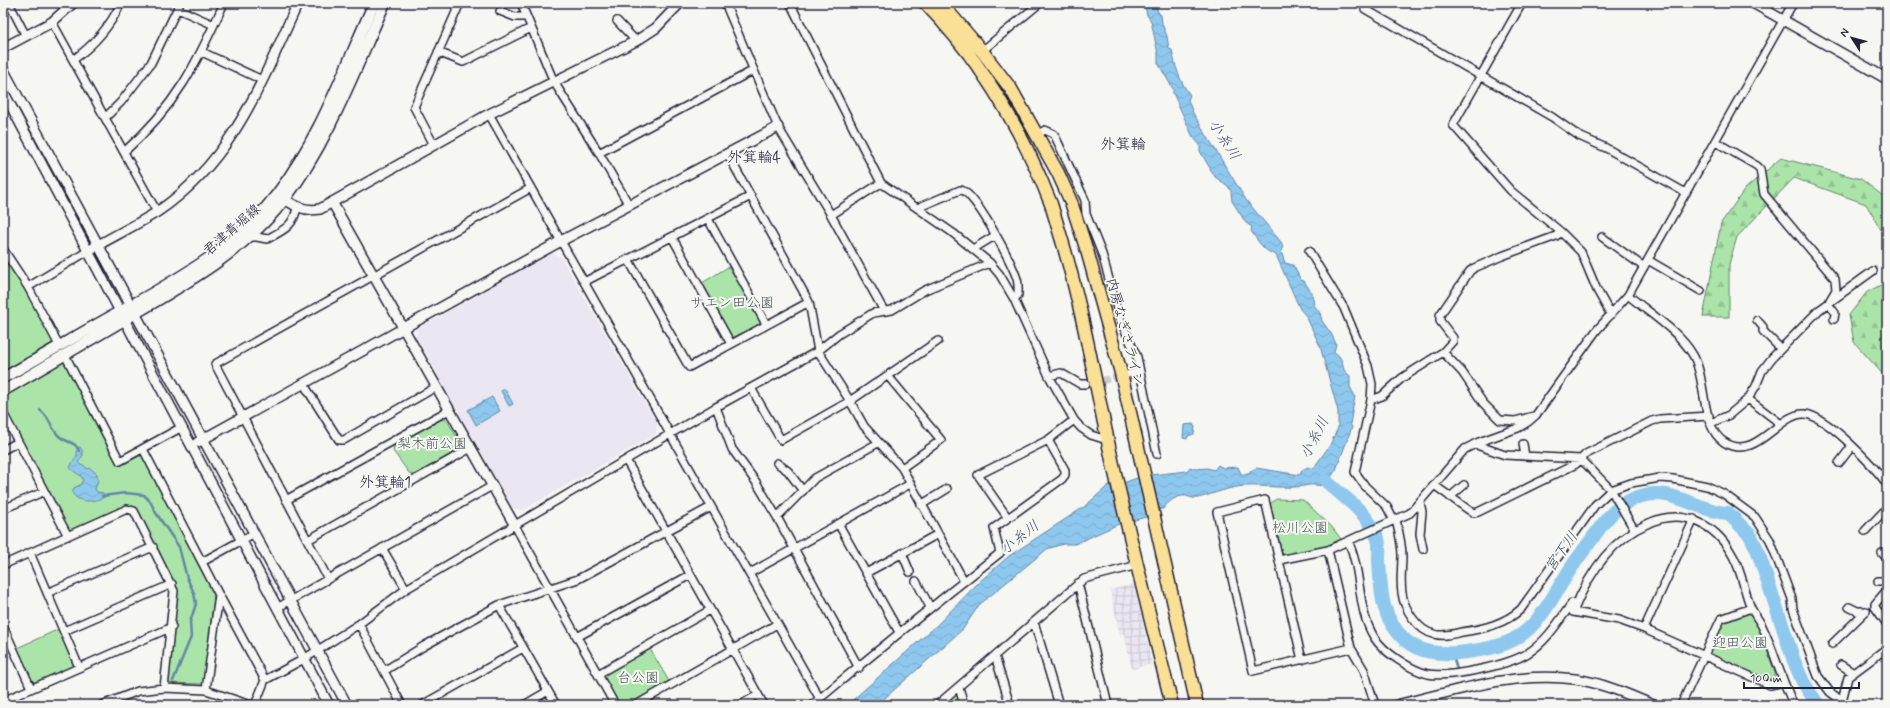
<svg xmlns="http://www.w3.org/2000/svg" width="1890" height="708" viewBox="0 0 1890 708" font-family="Mynerve,'Klee One',sans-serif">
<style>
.built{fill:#eae6f2}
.industrial{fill:url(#industrial-grid)}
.forest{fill:url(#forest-firs);stroke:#668372}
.park{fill:#abe4a9;stroke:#668372}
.water{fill:url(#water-waves);stroke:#6386a6}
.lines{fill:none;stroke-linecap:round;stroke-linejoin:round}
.stream{stroke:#6386a6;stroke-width:2.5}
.river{stroke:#8fc8ee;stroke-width:14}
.minor-tunnel{stroke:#cccccd;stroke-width:7;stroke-dasharray:7 3.5;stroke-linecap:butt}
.minor-casing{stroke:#22223b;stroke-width:10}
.tertiary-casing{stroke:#22223b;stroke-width:12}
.secondary-casing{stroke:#22223b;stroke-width:13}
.trunk-casing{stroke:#22223b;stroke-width:15}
.minor{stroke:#f6f6f2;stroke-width:7}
.tertiary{stroke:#f6f6f2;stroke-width:9}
.secondary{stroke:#f6f6f2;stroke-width:10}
.trunk{stroke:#fadf96;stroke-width:12}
.labels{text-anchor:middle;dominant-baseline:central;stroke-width:4;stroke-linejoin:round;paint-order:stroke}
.street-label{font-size:14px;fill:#22223b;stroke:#f6f6f2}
.park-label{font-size:14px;fill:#445256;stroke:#f6f6f2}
.water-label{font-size:15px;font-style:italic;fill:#435471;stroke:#f6f6f2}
.neighbourhood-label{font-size:15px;fill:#22223b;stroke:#f6f6f2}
</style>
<defs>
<pattern id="industrial-grid" width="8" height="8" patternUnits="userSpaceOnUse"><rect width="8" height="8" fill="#eae6f2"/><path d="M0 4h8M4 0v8" fill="none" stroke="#c8c5d0"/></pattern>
<pattern id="forest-firs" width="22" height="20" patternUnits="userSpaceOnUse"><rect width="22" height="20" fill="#abe4a9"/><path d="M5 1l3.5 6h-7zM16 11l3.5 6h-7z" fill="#93c392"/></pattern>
<pattern id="water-waves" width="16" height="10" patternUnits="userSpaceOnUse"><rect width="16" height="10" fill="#8fc8ee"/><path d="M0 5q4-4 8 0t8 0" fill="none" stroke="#7baccd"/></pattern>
</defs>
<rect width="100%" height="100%" fill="#f6f6f2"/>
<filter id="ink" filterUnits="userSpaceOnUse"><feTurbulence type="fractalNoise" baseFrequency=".025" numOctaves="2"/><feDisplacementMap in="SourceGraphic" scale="8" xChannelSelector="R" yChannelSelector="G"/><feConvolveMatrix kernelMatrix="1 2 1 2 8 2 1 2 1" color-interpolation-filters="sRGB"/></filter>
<g filter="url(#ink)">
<path class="built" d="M552 253 561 257 657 424 656 434 523 510 512 508 416 336 417 329Z"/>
<path class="industrial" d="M1134 584 1152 664 1132 669 1124 634 1120 635 1110 590Z"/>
<path class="forest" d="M1781 158 1861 179 1887 199V240L1866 204 1794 178 1737 237 1729 264V317H1703L1721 223 1745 189Z
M1887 282V379L1854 342 1849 315 1867 292Z"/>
<path class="park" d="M3 254 25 288 118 463 120 465 142 455 214 594 204 683 201 684 168 683 177 590 135 508 72 531 68 529 3 410Z
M728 267 731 268 761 320 759 325 734 337 731 336 702 285V283Z
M440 419 447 420 460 443 459 449 414 475 409 473 393 451 394 446Z
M1276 499 1303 500 1331 526 1341 539 1328 546 1285 555 1282 553 1270 504Z
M1748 612 1759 627 1775 673V677L1767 680 1710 656 1709 653 1723 621Z
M59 629 74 663 73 666 35 682 31 681 17 648Z
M650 649 670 683 630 705H619L604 679 605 674Z
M956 694H959L962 705H943Z"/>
<path class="water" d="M1144 3H1155L1158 12 1161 15 1162 24 1167 36 1169 49 1172 50C1175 66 1180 82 1190 95L1188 100 1193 113 1246 200 1281 242 1283 246 1281 251 1285 263 1293 265 1301 280 1304 281 1312 293 1314 305 1320 313 1322 321 1332 335 1336 344 1334 352C1342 356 1342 363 1344 370L1350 376V387L1355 396 1350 424 1352 427 1336 470 1329 480 1342 492H1333L1326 483C1320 488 1317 484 1309 485 1288 490 1267 485 1245 486 1228 487 1214 494 1198 498 1194 499 1190 497 1186 496 1176 495 1168 502 1163 509H1159L1151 475 1187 471 1190 467 1196 469 1207 468 1214 470 1218 465 1223 468 1238 467 1241 474H1249L1251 471 1256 468 1300 475 1302 470 1308 467 1313 469 1330 445 1338 428V411L1320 346 1306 316 1300 309 1276 255C1263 251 1258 241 1251 231L1252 227 1246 223 1232 201 1231 191 1228 186 1215 177 1200 151V145L1193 137 1173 93V89L1158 63V54L1151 21 1147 15Z
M505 389 513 404 509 406 501 391Z
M492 397 500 411 476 425 468 410Z
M1193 424 1195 427 1194 434 1188 436 1187 439 1183 438 1184 425Z
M80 447C85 453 83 457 78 462L82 466 83 465 88 469 90 468 97 474 98 480 95 489 97 492 103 493 105 497C94 502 80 504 72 493L74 488 80 485 83 480 81 476 72 470 70 467 77 455V449Z
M1140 477 1149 516 1132 521 1123 483Z
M1110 484 1121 523 1075 544H1063L1047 549 979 605 963 629 877 705H847L937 625 979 582 1009 556 1084 507Z"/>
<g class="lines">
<path class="stream" d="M40 410C50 417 51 429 59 436 66 443 76 441 79 451
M102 496 126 493 144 495 150 501 156 513 179 547 187 578 194 593 196 604 190 622 191 637 173 681
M1452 653 1457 669"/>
<path class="river" d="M1326 481C1345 499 1368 512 1378 539 1380 545 1379 553 1379 560 1381 591 1380 617 1405 640 1420 653 1439 654 1457 653 1476 651 1501 648 1518 637 1540 623 1552 598 1566 576 1574 563 1583 551 1592 539 1604 521 1617 504 1638 497 1672 485 1698 512 1728 513L1750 535 1757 549 1794 661 1803 682 1818 705"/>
<path class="minor-tunnel" d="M1092 383 1125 375"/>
<defs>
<path id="minor" d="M9 3 26 36
M521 3 554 82 599 153 629 205
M725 3 778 127 831 215 884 311
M790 3 881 183 953 233 990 263 1000 275 1014 299 1049 376 1074 420 1081 428 1091 435 1107 440
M1522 3 1453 125 1511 191 1561 232 1581 252 1597 290 1611 315
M178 9 214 25
M1365 9 1552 117 1579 136 1606 148 1686 193
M500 11 515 17H526
M617 21 636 41
M52 22 157 212
M982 51 1040 3
M202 52 262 80
M438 52 463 62 531 28
M73 60C94 45 110 27 121 3
M489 114 820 699
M105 118 121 102 151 63 180 3
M1036 135 1045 130 1054 134 1085 200 1086 214 1102 254 1120 319 1137 357 1157 454
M1716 142 1757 166 1760 169 1764 194 1835 279 1836 290 1830 300
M434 145 414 107 460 3
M124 152C176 106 196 65 224 3
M599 153 754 70
M727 153 809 302 818 351 850 401 864 426 902 468 964 581
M917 208 960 190C974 189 1011 262 1016 276 1019 282 1018 288 1018 295L1014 299
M831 215 881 183
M708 219 766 324
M249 237H257L267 239C284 230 294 226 297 207
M672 237 731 344
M1602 237 1644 267
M3 249 28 287 60 347
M973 249 996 235
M1309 251 1344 308 1368 366 1372 384 1371 400 1355 472 1365 486 1387 507 1394 521
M628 259 689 367 809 302
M1648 260 1701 291
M584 282 751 196
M28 287 88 251
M1628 295C1649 313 1679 331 1693 355 1707 379 1700 426 1724 442 1756 463 1779 412 1805 414 1827 416 1874 466 1887 484
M1828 304 1835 313 1834 319
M1757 320 1763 327V331L1781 349
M1443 352 1462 372 1483 403 1500 420 1515 421 1534 416
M65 355 120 461 182 427
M1129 374 1139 371
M888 376 941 440 902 468
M1049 376 1061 373 1080 384H1086
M303 383 339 440H344L436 387
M751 388 781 440 850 401 938 341
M1748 399 1781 424
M1371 400 1382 396 1402 378 1443 352 1453 341V338L1440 321V315L1470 271 1474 268 1502 256 1556 236 1561 232
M716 407 732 449 756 482 777 517 859 668
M3 413 68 536
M1711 423 1729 415 1748 399 1756 386 1762 371 1772 358 1819 310 1873 271
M1474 444 1505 455 1581 459 1611 490 1634 529
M1523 444 1525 456
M143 449 219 595 206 690
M3 450 18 442
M626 460 764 705
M777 463 788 471 803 491
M1839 463 1852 446
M1434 485 1473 513 1478 512 1576 464 1586 454 1652 421 1660 419 1709 416
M1450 497 1464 485
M286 500 449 410
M1420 502 1422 512 1420 534 1423 549
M921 505 947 489
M3 509 43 492
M777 517 815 478 878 443
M1008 518 978 475 1048 440 1074 420
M1396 520C1399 532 1402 544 1402 556 1402 568 1400 581 1402 593 1404 609 1418 631 1434 634 1443 637 1453 634 1462 632 1483 629 1505 624 1521 609L1595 505 1611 490 1631 483 1660 478 1673 479 1707 486 1724 494 1755 517 1770 540 1792 599 1793 609 1818 676 1830 692 1847 705
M514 524 615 705
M839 525 899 632
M1865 531 1887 508
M308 540 471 448
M1348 541C1363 573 1356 608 1374 637 1383 652 1411 670 1428 674 1450 678 1509 665 1528 653 1547 641 1559 621 1572 603
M382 548 406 589
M1328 550 1351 648 1364 670 1375 705
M30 553 79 667
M902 553 910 572
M1882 553 1887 558
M1279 560 1328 550 1410 513 1465 449 1479 442 1518 428 1528 422 1536 415 1596 331 1628 295 1793 3
M202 562 253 534
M3 565 127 509 134 511 174 591 164 688
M750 573 910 484
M866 573 938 534
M328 579 215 364 531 188
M916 581 930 607
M1878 581H1887
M1078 583 1108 705
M1887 590 1875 604V607L1887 624
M47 593 153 547
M219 595 265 680 255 705
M499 605 556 705
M1849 607 1857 611H1866
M277 608 492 486
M1034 622 1059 705
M359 624 402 705
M3 626 31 688
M1644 629 1694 519
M64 631 172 584
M577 637 690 575
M1832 644 1866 611
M995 656 1010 705
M1302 660 1265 500 1217 512 1253 671 1351 648
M1841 665 1852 672
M384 671 424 646 499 605 578 579 711 507
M598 674 710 610
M265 680 304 659 359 624 406 589 716 407 818 351 839 334 873 313 892 310 925 290 990 263
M1784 682 1770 685 1644 629 1619 620 1573 612C1588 575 1610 540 1647 524 1682 507 1715 523 1733 556 1742 572 1744 591 1751 608 1754 614 1759 620 1762 626 1775 652 1781 680 1794 705
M959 687 964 705
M3 701 172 627
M1842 701 1848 677 1887 648
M102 705 138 691 164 688 206 690 251 705
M422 705 523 648
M524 705 548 691
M636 705 777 624
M740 705 758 695
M812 705C874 653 936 603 1000 553L994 528 1062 479 1065 475V470L1048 440
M937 705 1084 579 1138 565
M1681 705 1721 619 1751 608"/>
<path id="tertiary" d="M1753 3 1887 79
M3 48 52 22 73 3
M3 69 347 705
M3 91 329 705
M280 196C293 205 303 212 320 209L489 114 636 41 656 28 680 3
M332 202 514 524
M93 248C114 236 136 225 157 212 233 161 261 83 298 3
M198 442 561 241 778 127
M1397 705C1455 691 1514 671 1575 679 1602 683 1628 694 1653 705"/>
<path id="secondary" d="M3 378C43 356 81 333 121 311 178 279 237 247 277 194 320 138 345 67 374 3
M3 391C44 367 85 343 126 319 183 285 243 253 285 199 329 141 355 69 385 3"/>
<path id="trunk" d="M925 3C981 60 1022 130 1051 204 1055 217 1059 231 1063 244 1083 312 1095 382 1110 451 1129 536 1151 620 1172 705
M941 3 982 51 1011 89 1058 173 1071 202 1088 254 1121 373 1197 705"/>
</defs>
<use href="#minor" class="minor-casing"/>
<use href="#tertiary" class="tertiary-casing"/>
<use href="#secondary" class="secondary-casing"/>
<use href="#trunk" class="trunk-casing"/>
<use href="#minor" class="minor"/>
<use href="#tertiary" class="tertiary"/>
<use href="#secondary" class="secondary"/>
<use href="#trunk" class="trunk"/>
</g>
</g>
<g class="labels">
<g class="street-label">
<text transform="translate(232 230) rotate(-41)">君津青堀線</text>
<text transform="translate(1125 332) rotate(75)">内房なぎさライン</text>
</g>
<g class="park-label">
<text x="732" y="303">サエン田公園</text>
<text x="432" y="444">梨木前公園</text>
<text x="1300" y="528">松川公園</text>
<text x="1740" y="643">迎田公園</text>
<text x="638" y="678">台公園</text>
</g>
<g class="water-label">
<text transform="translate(1224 140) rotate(57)">小糸川</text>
<text transform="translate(1315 438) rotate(-63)">小糸川</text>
<text transform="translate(1020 538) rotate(-38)">小糸川</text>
<text transform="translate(1562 552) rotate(-55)">宮下川</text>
</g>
<g class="neighbourhood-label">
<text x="1123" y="145">外箕輪</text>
<text x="754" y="158">外箕輪4</text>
<text x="385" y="483">外箕輪1</text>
</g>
</g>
<rect width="1890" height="708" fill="none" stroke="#f6f6f2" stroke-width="16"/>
<rect x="8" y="8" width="1874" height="692" fill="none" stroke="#22223b" stroke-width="1.5" filter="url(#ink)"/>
<g transform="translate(1852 38) rotate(306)" stroke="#f6f6f2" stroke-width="3" paint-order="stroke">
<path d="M0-3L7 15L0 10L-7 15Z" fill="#22223b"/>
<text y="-6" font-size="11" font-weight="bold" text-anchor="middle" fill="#22223b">N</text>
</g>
<path d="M1744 682v6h115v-6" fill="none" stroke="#22223b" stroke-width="2"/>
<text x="1750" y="682" font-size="12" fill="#22223b" stroke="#f6f6f2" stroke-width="3" paint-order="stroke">100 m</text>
</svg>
